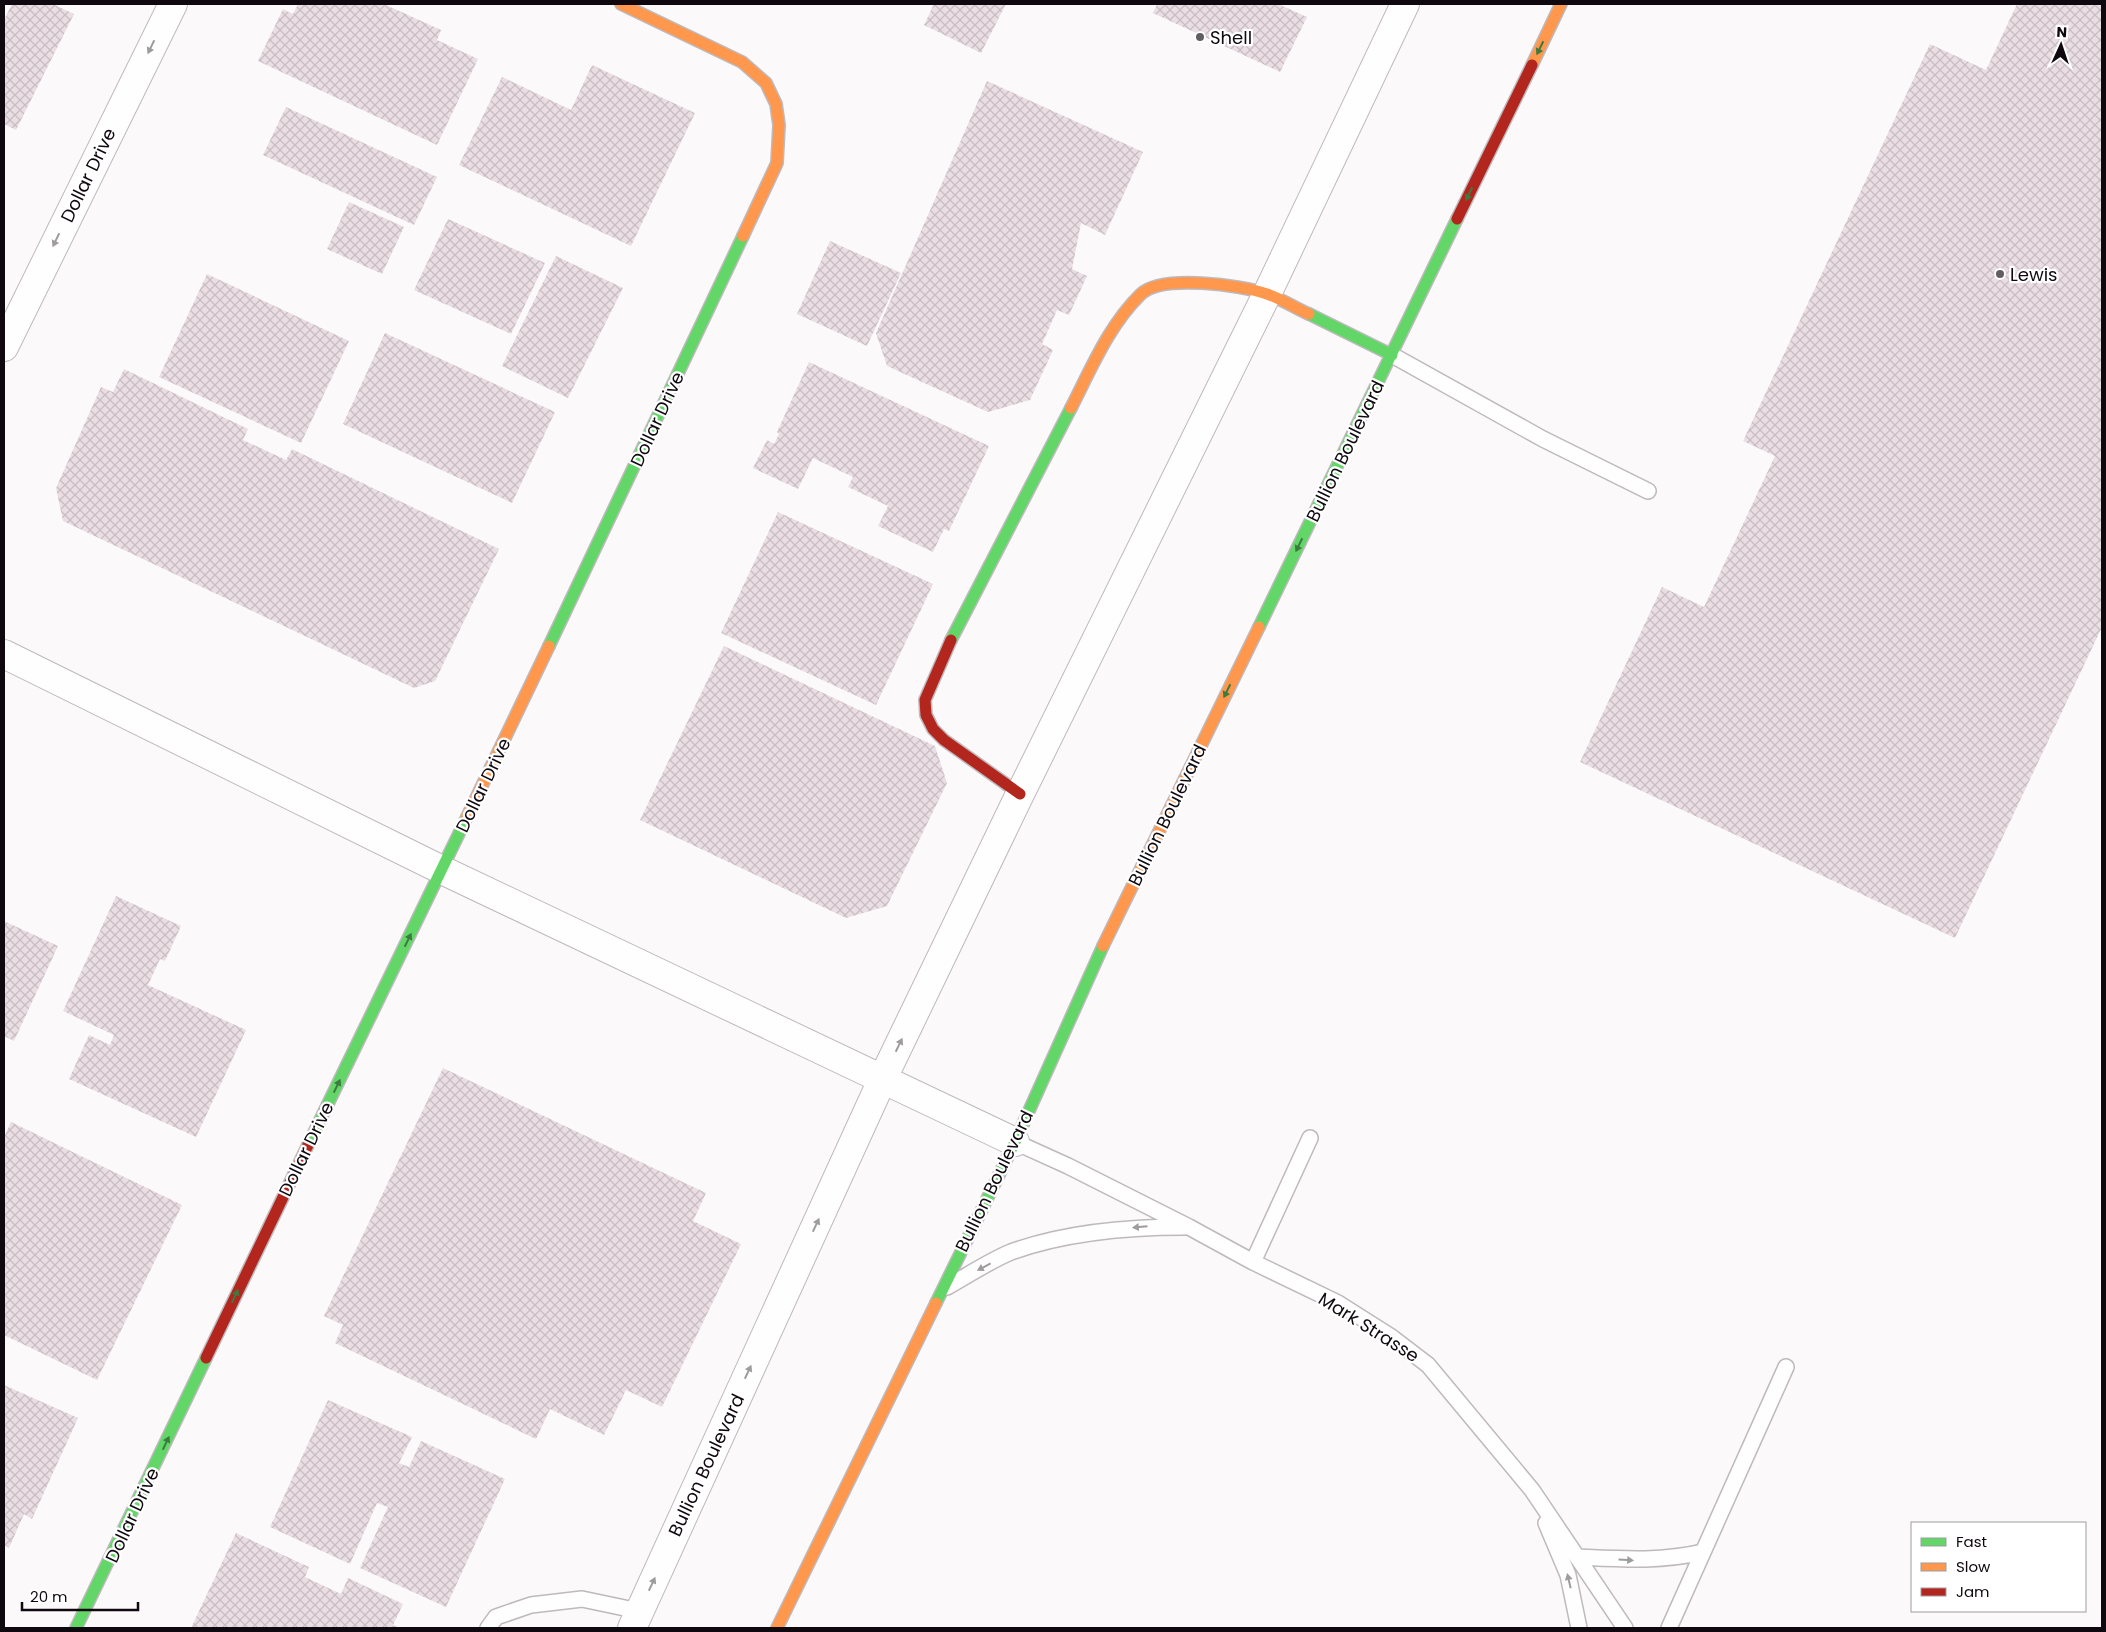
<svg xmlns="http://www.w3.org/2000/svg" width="2106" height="1632" viewBox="0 0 2106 1632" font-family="Poppins,sans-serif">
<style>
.building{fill:url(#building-cross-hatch)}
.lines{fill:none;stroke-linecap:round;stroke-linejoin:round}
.lane-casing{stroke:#beb9bd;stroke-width:18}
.street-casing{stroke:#beb9bd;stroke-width:30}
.fast-casing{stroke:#beb9bd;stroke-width:14}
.slow-casing{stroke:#beb9bd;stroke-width:14}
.jam-casing{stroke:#beb9bd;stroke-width:14}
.lane{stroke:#fffefe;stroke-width:15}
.street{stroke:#fffefe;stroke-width:28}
.fast{stroke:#63d668;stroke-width:11}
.slow{stroke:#ff974d;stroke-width:11}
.jam{stroke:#b3261e;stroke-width:11}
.oneway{fill:#9f9c9e}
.oneway2{fill:#3d7a40}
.poi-dot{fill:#625d62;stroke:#fff;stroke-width:2}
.labels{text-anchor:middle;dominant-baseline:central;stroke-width:4.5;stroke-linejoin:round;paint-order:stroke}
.poi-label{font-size:18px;fill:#0f090f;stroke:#fff;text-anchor:start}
.street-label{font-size:18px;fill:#0f090f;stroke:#fff}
</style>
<defs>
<pattern id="building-cross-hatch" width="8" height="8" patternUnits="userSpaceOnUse" patternTransform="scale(1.25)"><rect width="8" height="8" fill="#eadee3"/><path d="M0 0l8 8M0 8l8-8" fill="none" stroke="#c8bdc2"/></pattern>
</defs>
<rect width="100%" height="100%" fill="#fcf9fb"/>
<path class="building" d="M12 4H53L74 14 16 130 4 124V20Z
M298 4H384L441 30 437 40 478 59 437 145 258 61 283 9 293 14Z
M934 4H1006L981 53 924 25Z
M1157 4H1278L1307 17 1280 72 1153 13Z
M2017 4H2102V627L1955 938 1580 762 1662 587 1704 607 1775 456 1743 441 1930 44 1986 70Z
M592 65 695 113 631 246 459 165 502 77 571 110Z
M987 81 1143 152 1105 235 1081 223 1072 269 1087 276 1069 315 1057 310 1042 344 1053 350 1030 400 988 412 887 366 876 333Z
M286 107 437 177 414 225 263 155Z
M349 202 404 227 382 274 327 249Z
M448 219 545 263 511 334 414 290Z
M830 241 901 273 867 346 797 314Z
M556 256 623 288 568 398 502 366Z
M207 274 349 341 301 443 159 377Z
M385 333 555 412 512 503 343 424Z
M809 362 989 446 949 531 944 529 933 552 878 526 888 506 848 487 853 477 813 458 798 489 753 468 767 440 774 444 779 434 777 432Z
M124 369 248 429 243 440 286 460 292 449 499 549 435 681 414 688 63 521 56 488 101 387 113 392Z
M778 512 933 584 876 705 721 633Z
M724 646 935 746 947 783 887 906 846 918 640 820Z
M116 896 181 926 165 961 160 959 148 985 246 1030 196 1137 69 1079 89 1035 110 1045 114 1035 63 1011Z
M4 921 58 946 14 1041 4 1036Z
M443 1068 706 1193 693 1221 741 1244 662 1407 626 1390 604 1435 550 1409 536 1439 335 1343 343 1325 324 1316Z
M11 1122 182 1205 97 1380 4 1335V1137Z
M4 1385 78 1418 32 1519 24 1514 9 1548 4 1545Z
M328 1400 412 1437 399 1463 409 1467 421 1441 505 1479 446 1607 360 1568 388 1507 377 1503 350 1564 270 1527Z
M236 1533 309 1567 305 1577 341 1594 348 1578 403 1604 393 1625 400 1628H191Z"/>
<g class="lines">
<defs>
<path id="lane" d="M1392 355 1543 439 1648 491
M1015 1142 1068 1166 1189 1227 1253 1262 1338 1303 1390 1336 1428 1365 1532 1490 1625 1628
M1253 1262 1310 1138
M947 1287C967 1276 989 1261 1011 1252 1066 1232 1127 1227 1185 1227
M1546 1523 1568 1575 1579 1628
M1577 1557C1621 1559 1660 1562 1703 1552
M488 1628 496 1617 531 1605 582 1599 639 1611
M1669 1628 1786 1367"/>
<path id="street" d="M4 347 173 4
M4 654 442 870 1015 1142
M632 1628 883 1078 1020 794 1267 294 1405 4"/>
<path id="fast" d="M1309 314 1392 355
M1259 627 1457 219
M951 640 1071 408
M549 646 743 236
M308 1145 467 817
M936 1303 1015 1142 1103 946
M76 1628 206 1358"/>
<path id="slow" d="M621 4 742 62 766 83 776 104 779 125 777 163 743 236
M1532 65 1561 4
M1071 408C1091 369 1109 325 1141 294 1162 274 1241 285 1267 294 1282 299 1295 308 1309 314
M467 817 549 646
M1103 946 1259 627
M777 1628 936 1303"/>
<path id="jam" d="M1457 219 1532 65
M951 640 925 700 926 715 933 729 944 740 1020 794
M206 1358 308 1145"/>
</defs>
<use href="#lane" class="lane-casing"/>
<use href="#street" class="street-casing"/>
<use href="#fast" class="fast-casing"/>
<use href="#slow" class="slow-casing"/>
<use href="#jam" class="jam-casing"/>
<use href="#lane" class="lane"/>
<use href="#street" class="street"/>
<use href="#fast" class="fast"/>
<use href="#slow" class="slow"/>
<use href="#jam" class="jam"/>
</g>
<defs><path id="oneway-solid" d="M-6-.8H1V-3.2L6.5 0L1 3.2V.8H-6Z" transform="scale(1.25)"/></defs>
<g class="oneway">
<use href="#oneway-solid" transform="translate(151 47) rotate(116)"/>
<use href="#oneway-solid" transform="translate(56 240) rotate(116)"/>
<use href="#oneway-solid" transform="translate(899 1045) rotate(-64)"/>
<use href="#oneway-solid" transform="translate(816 1225) rotate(-65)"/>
<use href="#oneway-solid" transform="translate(1140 1227) rotate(175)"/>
<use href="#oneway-solid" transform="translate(984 1267) rotate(152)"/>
<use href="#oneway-solid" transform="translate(748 1372) rotate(-65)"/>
<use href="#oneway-solid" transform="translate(1626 1560) rotate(3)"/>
<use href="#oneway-solid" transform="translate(1569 1581) rotate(-103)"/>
<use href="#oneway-solid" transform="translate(652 1584) rotate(-65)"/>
</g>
<g class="oneway2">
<use href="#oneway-solid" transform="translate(1540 48) rotate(116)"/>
<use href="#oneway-solid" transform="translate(1469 194) rotate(116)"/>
<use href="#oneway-solid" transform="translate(1299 545) rotate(116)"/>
<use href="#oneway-solid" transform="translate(1227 691) rotate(116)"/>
<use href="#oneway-solid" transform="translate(408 940) rotate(-64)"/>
<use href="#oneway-solid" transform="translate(337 1086) rotate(-64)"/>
<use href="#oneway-solid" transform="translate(235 1296) rotate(-65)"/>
<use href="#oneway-solid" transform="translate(166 1443) rotate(-65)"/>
</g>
<g class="poi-dot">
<circle cx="1200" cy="37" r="5"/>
<circle cx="2000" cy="274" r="5"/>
</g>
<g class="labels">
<g class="poi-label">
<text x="1210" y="37">Shell</text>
<text x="2010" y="274">Lewis</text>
</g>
<g class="street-label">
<text transform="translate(88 175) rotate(-64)">Dollar Drive</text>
<text transform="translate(657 419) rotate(-65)">Dollar Drive</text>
<text transform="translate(1345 451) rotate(-64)">Bullion Boulevard</text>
<text transform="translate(483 785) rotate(-64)">Dollar Drive</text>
<text transform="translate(1167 815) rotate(-64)">Bullion Boulevard</text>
<text transform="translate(306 1149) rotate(-64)">Dollar Drive</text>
<text transform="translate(994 1181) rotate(-64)">Bullion Boulevard</text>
<text transform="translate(1369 1327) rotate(32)">Mark Strasse</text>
<text transform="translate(706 1465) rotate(-65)">Bullion Boulevard</text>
<text transform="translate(132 1515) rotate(-65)">Dollar Drive</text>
</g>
</g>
<rect width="2106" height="1632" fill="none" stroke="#0f090f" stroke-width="10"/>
<rect x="1911" y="1522" width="175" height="90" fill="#ffffff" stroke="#9f9d9f"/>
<rect x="1921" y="1538" width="25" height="8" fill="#63d668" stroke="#9f9d9f"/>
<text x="1956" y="1547" font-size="15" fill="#0f090f">Fast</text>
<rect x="1921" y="1563" width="25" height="8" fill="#ff974d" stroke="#9f9d9f"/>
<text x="1956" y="1572" font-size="15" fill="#0f090f">Slow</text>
<rect x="1921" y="1588" width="25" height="8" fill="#b3261e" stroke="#9f9d9f"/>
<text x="1956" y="1597" font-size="15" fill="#0f090f">Jam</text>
<g transform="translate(2061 45) rotate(3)" stroke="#ffffff" stroke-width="4" paint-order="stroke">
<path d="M0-4L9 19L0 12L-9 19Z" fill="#0f090f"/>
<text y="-8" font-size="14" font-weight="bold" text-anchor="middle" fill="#0f090f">N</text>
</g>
<path d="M22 1602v8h116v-8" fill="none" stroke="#0f090f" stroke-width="2.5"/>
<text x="30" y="1602" font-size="15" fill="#0f090f" stroke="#ffffff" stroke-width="4" paint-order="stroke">20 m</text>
</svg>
